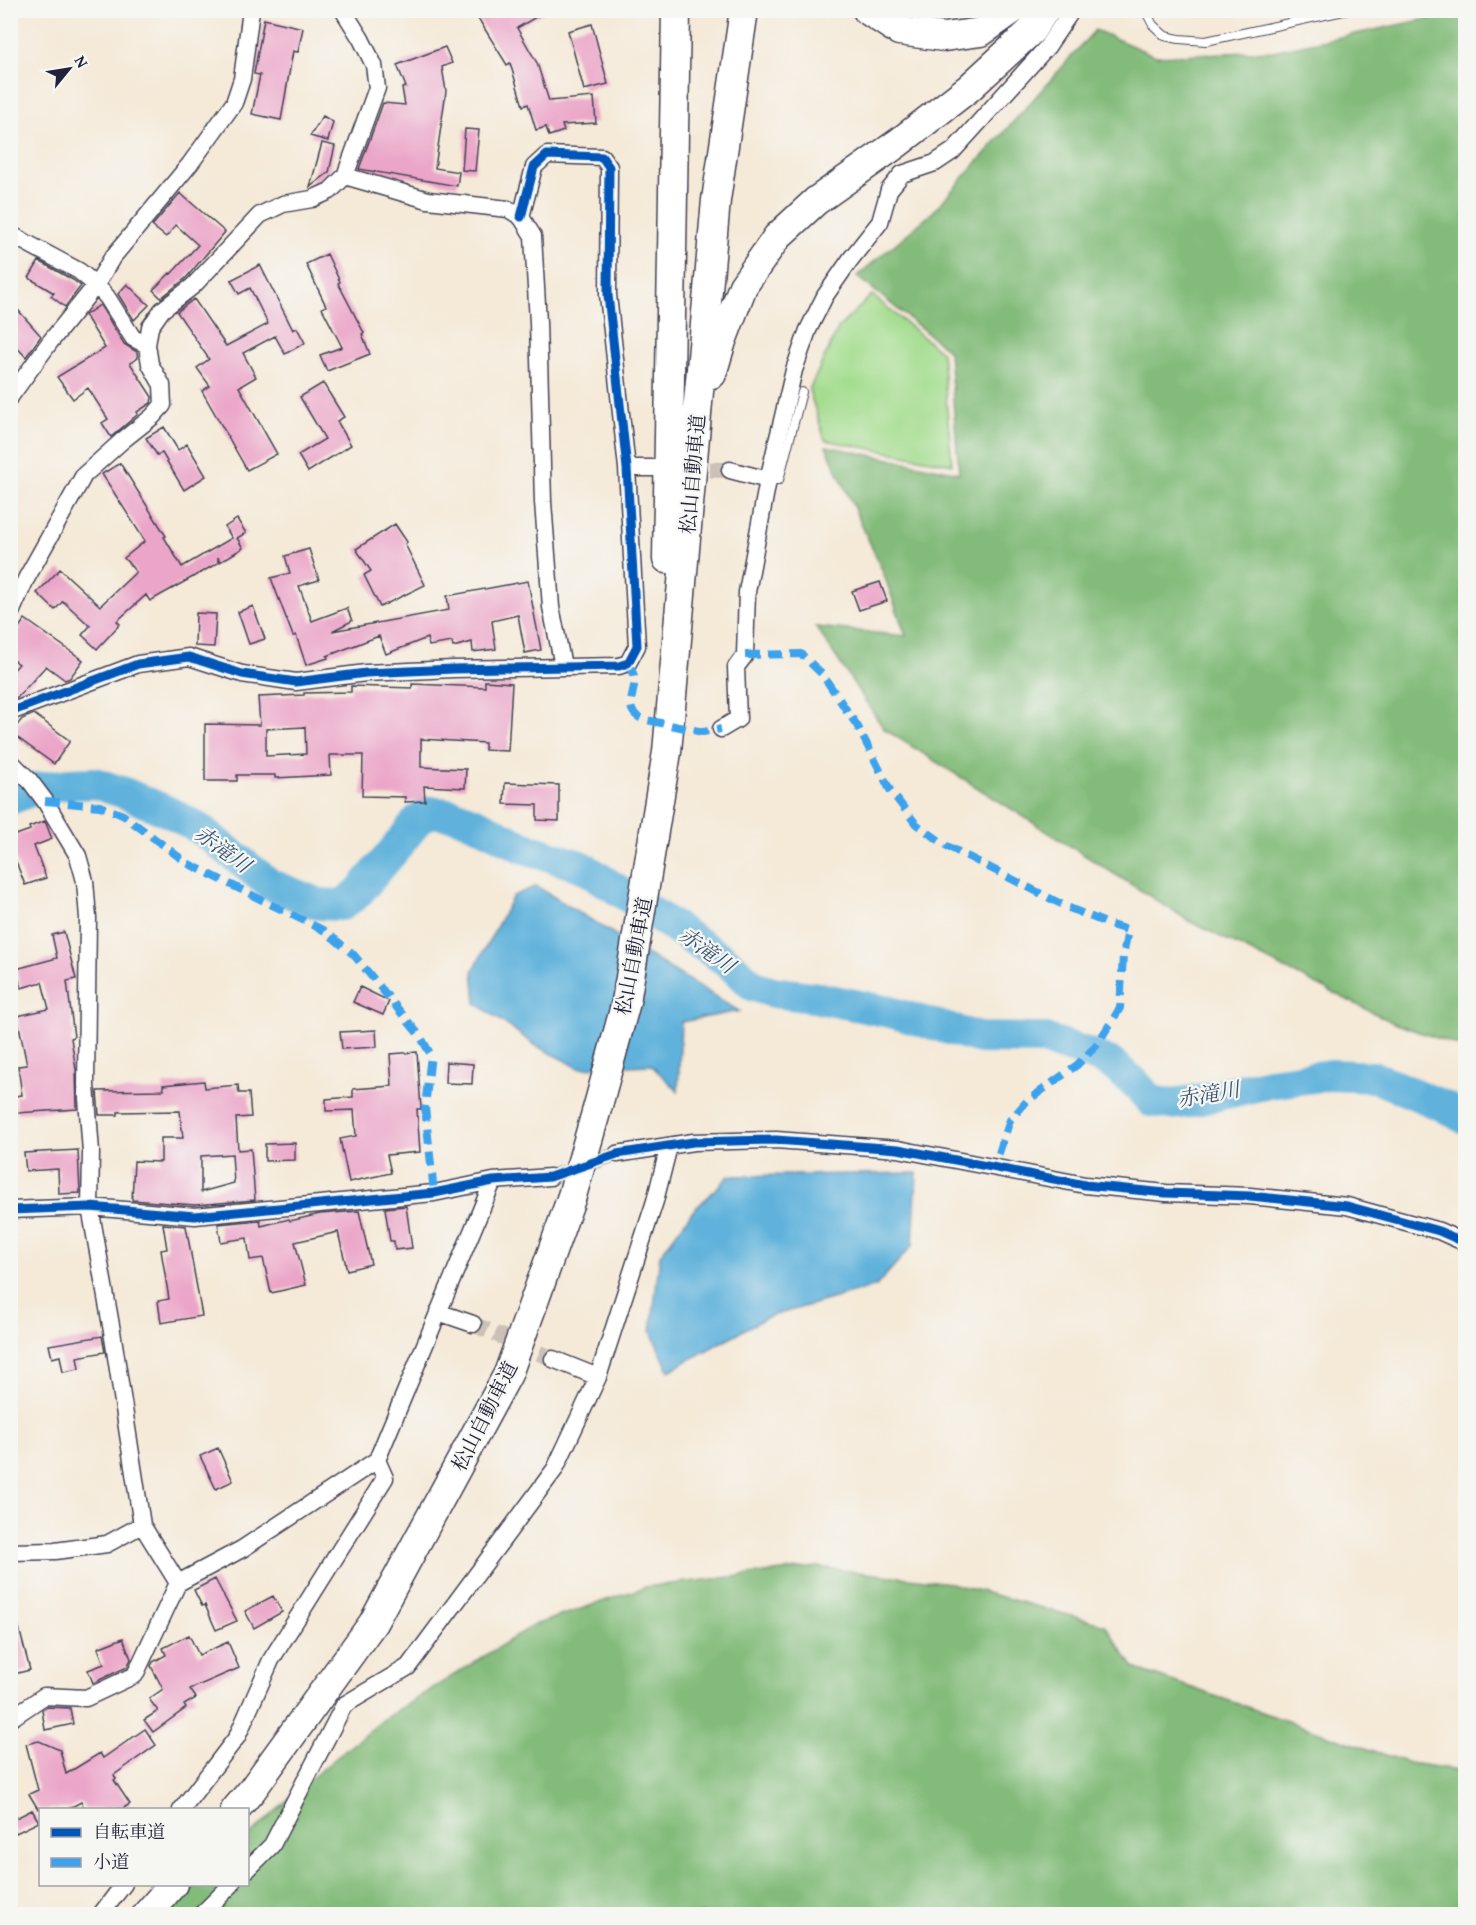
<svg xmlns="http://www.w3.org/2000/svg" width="1476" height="1925" viewBox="0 0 1476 1925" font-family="'Gentium Book Plus','Noto Serif JP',serif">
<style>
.green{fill:#a4dd8f;stroke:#638065;stroke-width:1.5}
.forest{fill:#83bc7a;stroke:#526f5a;stroke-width:1.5}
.water{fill:#61b2dc;stroke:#426a8c;stroke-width:1.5}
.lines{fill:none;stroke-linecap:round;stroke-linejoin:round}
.river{stroke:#61b2dc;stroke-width:32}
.building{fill:#eba5c8;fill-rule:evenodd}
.minor-tunnel{stroke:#cbc1b8;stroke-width:16;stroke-dasharray:16 8;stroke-linecap:butt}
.service-casing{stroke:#424052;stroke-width:10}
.minor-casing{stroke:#424052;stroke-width:19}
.motorway-casing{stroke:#424052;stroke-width:31}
.service{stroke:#fff;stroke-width:8}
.minor{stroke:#fff;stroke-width:16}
.motorway{stroke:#fff;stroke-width:28}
.quiet{stroke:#3ea2ec;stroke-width:8;stroke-dasharray:15 8;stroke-linecap:butt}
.cycleway-casing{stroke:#f6f6f2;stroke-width:13}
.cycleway{stroke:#0057b8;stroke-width:9}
.labels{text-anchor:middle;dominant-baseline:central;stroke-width:4.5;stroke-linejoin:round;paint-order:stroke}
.street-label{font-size:20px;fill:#22223b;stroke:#f6f6f2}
.water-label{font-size:21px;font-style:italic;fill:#385473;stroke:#f6f6f2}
</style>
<rect width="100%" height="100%" fill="#f6f6f2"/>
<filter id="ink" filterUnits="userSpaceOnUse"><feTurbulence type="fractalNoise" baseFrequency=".0167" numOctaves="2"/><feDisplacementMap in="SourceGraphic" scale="12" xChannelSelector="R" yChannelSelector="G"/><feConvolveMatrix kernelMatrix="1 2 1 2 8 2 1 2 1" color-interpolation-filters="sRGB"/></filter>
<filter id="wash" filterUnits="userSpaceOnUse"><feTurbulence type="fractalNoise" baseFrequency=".008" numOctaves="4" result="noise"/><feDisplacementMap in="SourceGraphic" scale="24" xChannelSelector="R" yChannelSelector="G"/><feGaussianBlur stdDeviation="1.35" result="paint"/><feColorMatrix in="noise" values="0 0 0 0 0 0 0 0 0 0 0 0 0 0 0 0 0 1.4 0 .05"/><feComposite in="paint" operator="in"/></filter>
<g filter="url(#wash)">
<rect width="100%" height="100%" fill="#f5e9d7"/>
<path class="green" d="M872 295 942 353 952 464 825 440 809 390 839 327Z"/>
<path class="forest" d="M1466 11V1048H1465L1396 1024 1191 922 884 729 816 627 906 636 883 572 826 446 959 473 949 351 857 276 932 213 1095 30 1156 56 1273 51Z
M817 1567 950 1583 1105 1625 1134 1668 1409 1763 1465 1771V1914H163L197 1885 248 1884V1837L309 1780 385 1718 534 1625 645 1587Z"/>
<path class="water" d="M536 886 739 1011 681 1022 678 1091 651 1065 579 1068 535 1045 476 1003 473 971 513 896Z
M917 1173 913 1245 876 1286 765 1318 669 1371 651 1332 660 1255 692 1212 729 1176Z"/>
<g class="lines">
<path class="river" d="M10 799 38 788 69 784 94 783 122 792 171 813 200 829 271 885 319 904 342 905 358 893 391 854 418 820 430 812 454 815 480 825 522 847 583 867 726 961 754 986 773 992 819 998 890 1012 980 1038 1044 1039 1087 1053 1109 1062 1135 1083 1151 1101 1170 1104 1188 1102 1269 1083 1330 1075 1374 1077 1443 1106 1466 1119"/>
</g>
<g id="blocks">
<path class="building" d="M473 10H548L517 28 537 63 549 101 594 97 596 123 562 125 564 131 549 136 546 127 536 130 528 104 523 106 510 63 507 65Z
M264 19 303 28 298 52 293 51 281 120 252 114 260 75 254 74Z
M592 24 608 84 584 90 568 31Z
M445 47 452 63 442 67 446 91 435 168 459 172 457 186 359 169 383 103 405 105 402 88 406 87 397 65Z
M323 116 333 122 328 141 310 136Z
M465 129 479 130 475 171 462 170Z
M322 143 335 146 329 172 310 187Z
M180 193 225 232 186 278 161 298 153 290 170 273 171 274 198 245 176 225 166 237 152 226Z
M327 254 340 282 338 283 364 333 362 334 370 354 327 371 320 355 342 347 322 308 326 306 306 264Z
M39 261 73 280 81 286 65 307 51 296 54 293 29 278Z
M260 265 293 330 297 328 305 343 285 354 275 336 243 353 256 377 239 387 277 454 247 470 202 391 210 386 197 368 209 359 177 312 194 299 226 346 268 324 250 288 239 294 231 280Z
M127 284 149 305 134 320 118 294Z
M100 305 124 344 137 352 138 358 130 363 152 397 151 403 137 412 138 414 111 437 102 423 108 419 88 388 73 399 57 377 105 348 85 315Z
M18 310 41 336 26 357 10 340V317Z
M323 383 344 417 337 421 351 445 308 472 298 455 325 439 300 397Z
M164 427 178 450 187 444 206 476 184 490 162 453 157 455 146 438Z
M120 463 166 536 164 537 182 567 232 538 225 527 237 519 246 533 237 538 243 548 220 562 218 557V563L150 601 146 595 117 621 120 624 97 649 82 635 90 626 63 601 55 610 37 593 60 569 100 606 136 572 124 558 145 541 102 474Z
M395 524 407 542 405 544 425 585 380 607 364 575 371 571 356 549Z
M309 549 319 580 299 586 312 621 347 608 352 621 332 631 449 610 447 596 528 581 541 650 525 653 518 615 492 621 496 649 473 652 472 642 453 647 452 642 429 646 427 638 386 654 379 636 327 656 328 658 306 665 296 635 293 636 271 578 290 573 285 556Z
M880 582 887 601 859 610 852 591Z
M253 606 265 639 249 644 238 612Z
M196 613 216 614 214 647 195 646Z
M25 619 83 660 70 678 65 680 46 666 17 698 10 701V674L19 664 10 658V640Z
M485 681 512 683 508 751 485 750V743L421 739V767L466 769 465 788 424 786 425 801 405 802V797L362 796 363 755H330L331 775 275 778V775H237V781H205V724L260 725 258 697 304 695V693L351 692V686L412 688V684L485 687ZM305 727 306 754 266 756V729Z
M34 714 70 741 54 764 11 733 22 719Z
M505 783 559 785V821L537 820V805L504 804Z
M45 821 52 839 34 846 46 878 25 885 10 846V837L30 830 29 827Z
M64 932 76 979 67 981 74 1037 71 1038 76 1070 77 1109 17 1113 15 1096 22 1095 18 1066 27 1065 17 1016 49 1009 42 982 21 988 16 969 57 958 52 935Z
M360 987 389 1001 383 1015 353 1002Z
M376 1030 377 1047 342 1049 340 1032Z
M417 1052 421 1109H417L420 1152 387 1155 391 1173 349 1182 340 1139 356 1136 354 1110 326 1111V1099L353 1097V1089L392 1086 390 1054Z
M446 1062 473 1064 472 1084 445 1083Z
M204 1081 205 1088 238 1085 239 1093H249L251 1117 236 1118 238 1150 251 1149 255 1200 195 1205 132 1200 134 1161 161 1162V1138H183L180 1111 118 1112V1115H99L97 1091 164 1090 163 1085ZM232 1154 234 1183 201 1192V1156Z
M295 1143V1160L265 1161V1144Z
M78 1150 80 1193 59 1194 58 1169 26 1171 24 1153Z
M406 1206 412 1248 395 1250 394 1241H390L385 1208Z
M359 1211 371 1264 347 1270 338 1232 295 1242 306 1285 271 1293 263 1258 250 1260 247 1238 221 1242 218 1224 260 1220 261 1226 289 1219 290 1221 320 1214Z
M163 1224 186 1226 202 1316 161 1323 158 1301 169 1299 161 1250 167 1249Z
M102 1336 105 1352 77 1357 79 1369 63 1372 60 1356 52 1358 49 1345Z
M218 1448 233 1481 216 1489 200 1456Z
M215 1579 237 1621 216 1630 205 1605 202 1606 194 1590Z
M273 1596 282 1612 254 1628 245 1611Z
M15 1613 30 1670 10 1675V1614Z
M189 1635 199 1655 228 1642 239 1668 190 1689 196 1698 184 1705 186 1708 153 1732 144 1720 158 1711 149 1699 163 1689 151 1666 153 1662 166 1655 163 1648Z
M123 1638 131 1659 127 1667 93 1683 88 1670 104 1664 98 1648Z
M47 1707 70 1708 73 1724 45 1730 42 1710Z
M145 1729 156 1745 114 1775 116 1779 114 1780 130 1804 122 1809H85L81 1802 68 1809H38L29 1794 38 1790 26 1744 39 1741 60 1750 66 1774 100 1753 103 1758Z
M32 1810 39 1822 16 1833 10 1821Z"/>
</g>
</g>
<g filter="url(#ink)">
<use href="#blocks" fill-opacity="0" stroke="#424052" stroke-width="1.5"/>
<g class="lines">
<path class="minor-tunnel" d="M686 469 730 470
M550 1177 617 1154
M473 1324 553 1359"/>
<defs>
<path id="service" d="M1145 10 1153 25 1165 36 1179 39 1206 41 1348 10
M768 480H779L802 392"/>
<path id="minor" d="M345 176 428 200 508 209 521 217 533 236 538 322 543 502 551 607 563 666
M10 234 79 271 96 285 107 297 133 338 147 345
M10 397 50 342 96 285 112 258 190 164 234 103 242 79 251 10
M627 468H656
M730 470 768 480
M10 615 26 579 84 475 123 440 152 417 163 405 162 385 150 364 147 345 150 327 162 310 193 286 260 215 283 204 312 199 330 191 345 176 377 88 374 65 361 39 343 10
M10 712 138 664 189 657 242 674 296 682 366 673 453 669 619 666 628 663 637 646 627 468 608 295 609 167 602 157 547 155 534 167 521 217
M721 729 738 719 736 667 745 655 747 592 768 480 794 370 808 330 825 296 850 260 880 222 889 190 902 174 935 163 953 151 1047 47 1072 10
M10 761 30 781 45 801 78 856 85 881 88 918 86 1085 91 1152 90 1207 112 1331 142 1525 178 1583 135 1675 86 1698 44 1696 10 1719
M617 1154 693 1142 776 1140 898 1149 1085 1185 1166 1193 1250 1196 1347 1206 1439 1231 1466 1243
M10 1210 90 1207 195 1216 434 1193 493 1181 550 1177
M438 1312 473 1324
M553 1359 598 1377 655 1201 669 1146
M10 1552 55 1551 107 1544 142 1525
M178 1583 242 1549 377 1460 493 1181
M181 1810 237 1737 271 1660 385 1478 377 1460
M248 1869 272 1845 344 1705 408 1667 555 1469 598 1377
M101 1914 124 1884
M202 1914 232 1884"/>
<path id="motorway" d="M867 10 899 31 944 37 981 32 1012 10
M712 374 722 341 743 286 777 237 816 201 898 143 969 88 1031 31 1045 10
M667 559 676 10
M235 1810 252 1790 373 1623 508 1374 572 1196 599 1102 626 1002 667 752 716 200 744 10
M147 1914 173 1884"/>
</defs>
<use href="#service" class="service-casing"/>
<use href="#minor" class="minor-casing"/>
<use href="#motorway" class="motorway-casing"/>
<use href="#service" class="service"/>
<use href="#minor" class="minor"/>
<use href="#motorway" class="motorway"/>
<path class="quiet" d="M745 655 801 654 822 674 858 727 890 790 916 824 947 846 1067 907 1111 925 1128 930 1123 956 1120 1008 1096 1046 1077 1065 1027 1101 1010 1120 994 1168
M628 663C630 667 633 672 634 676 637 693 621 709 642 719L703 732 721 729
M45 801 100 806 123 815 187 863 325 931 354 955 420 1036 431 1055 425 1107 434 1193"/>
<defs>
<path id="cycleway" d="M10 712 138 664 189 657 242 674 296 682 366 673 453 669 619 666 628 663 637 646 627 468 608 295 609 167 602 157 547 155 534 167 521 217
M10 1210 90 1207 195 1216 434 1193 493 1181 550 1177 617 1154 693 1142 776 1140 898 1149 1085 1185 1166 1193 1250 1196 1347 1206 1439 1231 1466 1243"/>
</defs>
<use href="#cycleway" class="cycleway-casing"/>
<use href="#cycleway" class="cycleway"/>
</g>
</g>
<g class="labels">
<g class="street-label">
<text transform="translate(692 474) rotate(-85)">松山自動車道</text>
<text transform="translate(633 956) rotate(-79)">松山自動車道</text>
<text transform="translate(484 1416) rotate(-63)">松山自動車道</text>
</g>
<g class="water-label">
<text transform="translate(223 849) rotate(36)">赤滝川</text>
<text transform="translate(707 950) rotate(35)">赤滝川</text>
<text transform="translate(1208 1094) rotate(-10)">赤滝川</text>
</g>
</g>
<rect width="1476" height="1925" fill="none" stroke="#f6f6f2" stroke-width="36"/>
<rect x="39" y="1808" width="210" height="78" fill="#f6f6f2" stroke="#a1a1a9" stroke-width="1.5"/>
<rect x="51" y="1828" width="30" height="9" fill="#0057b8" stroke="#a1a1a9" stroke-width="1.5"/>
<text x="93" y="1838" font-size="18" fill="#22223b">自転車道</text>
<rect x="51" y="1858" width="30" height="9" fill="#3ea2ec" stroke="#a1a1a9" stroke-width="1.5"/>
<text x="93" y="1868" font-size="18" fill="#22223b">小道</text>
<g transform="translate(69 69) rotate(60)" stroke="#f6f6f2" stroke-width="4.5" paint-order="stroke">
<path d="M0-4.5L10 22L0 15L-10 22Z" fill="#22223b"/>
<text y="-9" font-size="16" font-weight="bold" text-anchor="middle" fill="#22223b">N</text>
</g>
</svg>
